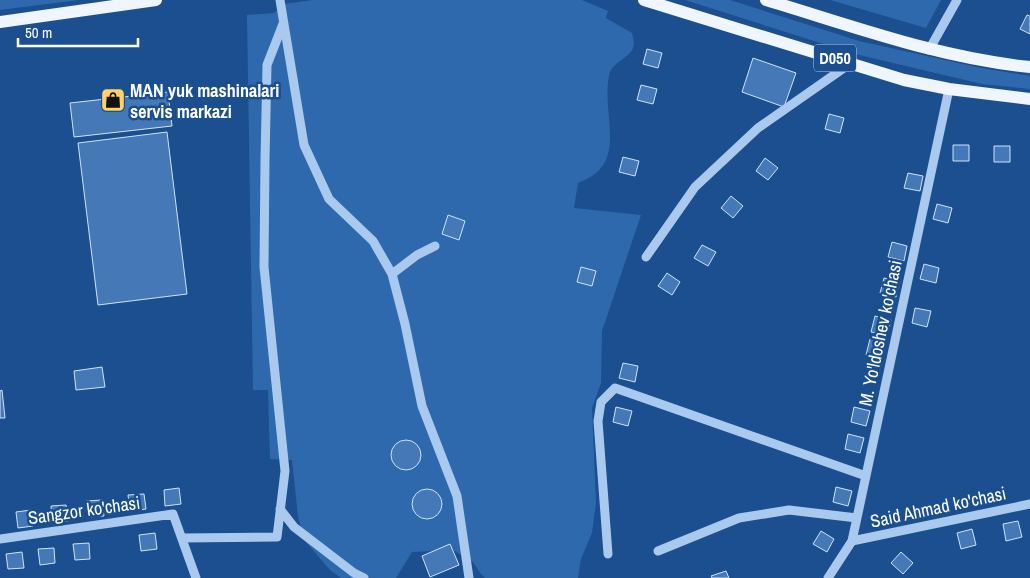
<svg xmlns="http://www.w3.org/2000/svg" width="1030" height="578" viewBox="0 0 1030 578" font-family="'Archivo Narrow',sans-serif">
<style>
.green{fill:#2e69ad}
.building{fill:#4478b7;stroke:#cfe3fa}
.lines{fill:none;stroke-linecap:round;stroke-linejoin:round}
.minor{stroke:#a9c9ee;stroke-width:9}
.major{stroke:#f0f6ff;stroke-width:12}
.labels{text-anchor:middle;dominant-baseline:central;stroke-width:5;stroke-linejoin:round;paint-order:stroke}
.shield{fill:#1b4f8f;stroke:#bbcadd;stroke-width:1}
.shield-label{font-size:16px;font-weight:bold;fill:#fff}
.poi-label{font-size:18px;font-weight:bold;fill:#fff;stroke:#1b4f8f;text-anchor:start}
.street-label{font-size:18px;fill:#fff;stroke:#1b4f8f}
</style>
<rect width="100%" height="100%" fill="#1b4f8f"/>
<path class="green" d="M0 0H79L0 10Z
M313 0H582L608 11 606 18 632 33C633 37 635 43 633 48 629 59 611 62 609 76 601 116 630 165 578 183L574 208 641 215 602 331 601 383 592 408 596 503 592 533 581 559 578 578H485L481 574 473 562 453 550 412 552 396 578H341L330 570 305 541 298 517 292 460 270 459 268 390H253L247 15 274 13 284 4Z
M685 0H730L859 41 981 68 1030 76V89L982 84 855 54Z
M830 0H941L926 28Z"/>
<path class="building" d="M1027 15 1030 16V34L1020 29Z
M647 49 662 53 658 68 643 64Z
M753 58 796 73 784 107 742 92Z
M641 85 657 89 653 104 637 100Z
M168 92 172 126 74 137 70 103Z
M829 114 844 118 840 133 825 129Z
M167 132 187 294 98 305 78 143Z
M953 145H969V161H953Z
M994 146H1010V162H994Z
M623 157 639 161 635 176 619 172Z
M765 158 778 168 768 180 756 171Z
M908 173 923 176 920 191 904 188Z
M731 196 743 206 733 218 721 208Z
M937 204 952 208 948 223 933 219Z
M448 215 465 221 459 240 442 234Z
M892 242 907 246 904 261 888 257Z
M702 245 716 252 708 266 694 258Z
M924 264 939 268 936 283 920 279Z
M581 267 596 271 592 286 577 282Z
M667 273 680 282 672 295 658 286Z
M884 278 899 282 896 297 880 293Z
M915 308 931 311 927 327 912 323Z
M875 316 891 320 887 335 871 332Z
M870 339 885 343 882 358 866 355Z
M623 363 638 366 635 382 619 378Z
M102 367 105 387 76 390 74 371Z
M2 390 5 418H0V391Z
M616 407 632 411 628 426 613 422Z
M854 407 870 411 866 426 851 422Z
M848 434 864 438 860 453 845 449Z
M391 455a15 15 0 1 1 30 0a15 15 0 1 1-30 0Z
M836 487 852 491 848 506 833 502Z
M179 488 181 504 165 506 164 490Z
M412 504a15 15 0 1 1 30 0a15 15 0 1 1-30 0Z
M144 494 146 509 130 511 128 495Z
M102 500 104 516 88 517 86 501Z
M66 505 68 521 52 522 51 506Z
M31 510 33 526 18 528 16 512Z
M1018 521 1022 537 1006 541 1003 524Z
M972 529 976 545 961 549 957 533Z
M821 531 834 539 827 552 813 544Z
M155 533 157 549 141 551 139 535Z
M89 543 90 559 75 560 73 544Z
M450 544 459 565 430 577 422 556Z
M54 548 55 563 40 565 38 549Z
M22 552 24 568 8 569 6 554Z
M901 552 913 563 903 574 891 563Z
M726 571 729 578H712L711 576Z"/>
<g class="lines">
<path class="minor" d="M280 0 304 145 329 199 373 241 392 274 405 324 422 406 457 496 469 578
M929 50 957 0
M646 257 695 187 758 128 851 63
M392 274 417 255 435 246
M280 509 294 527 354 573 364 578
M182 538 277 537 285 471 264 267 265 160 267 65 283 24
M0 539 173 514 196 578
M852 541 1030 504
M658 551 739 518 789 510 857 518
M608 554 598 421 601 402 615 388 866 476
M828 578 852 541 949 89"/>
<path class="major" d="M644 0 904 80 949 89 1030 99
M766 0C853 26 939 58 1030 67
M0 22 156 0"/>
</g>
<defs>
<symbol id="shop-square" viewBox="-11 -11 22 22"><rect x="-9" y="-9" width="18" height="18" rx="4" fill="#ffd166" stroke="#1b4f8f"/><path d="M-5-2.5h2.3a2.7 3.5 0 0 1 5.4 0H5L5.5 6h-11ZM-1.5-2.5h3a1.5 2.3 0 0 0-3 0Z" fill="#111"/></symbol>
</defs>
<g fill-rule="evenodd">
<use href="#shop-square" x="99" y="86" width="28" height="28"/>
</g>
<g class="labels">
<rect class="shield" x="814" y="44.5" width="42" height="27" rx="4"/>
<g class="shield-label">
<text x="835" y="58">D050</text>
</g>
<g class="poi-label">
<text x="130" y="90">MAN yuk mashinalari<tspan x="130" dy="21">servis markazi</tspan></text>
</g>
<g class="street-label">
<text transform="translate(880 333) rotate(-78)">M. Yo'ldoshev ko'chasi</text>
<text transform="translate(938 507) rotate(-12)">Said Ahmad ko'chasi</text>
<text transform="translate(84 510) rotate(-8)">Sangzor ko'chasi</text>
</g>
</g>
<path d="M18 38v8h120v-8" fill="none" stroke="#ffffff" stroke-width="2.5"/>
<text x="25" y="38" font-size="15" fill="#ffffff" stroke="#1b4f8f" stroke-width="4" paint-order="stroke">50 m</text>
</svg>
